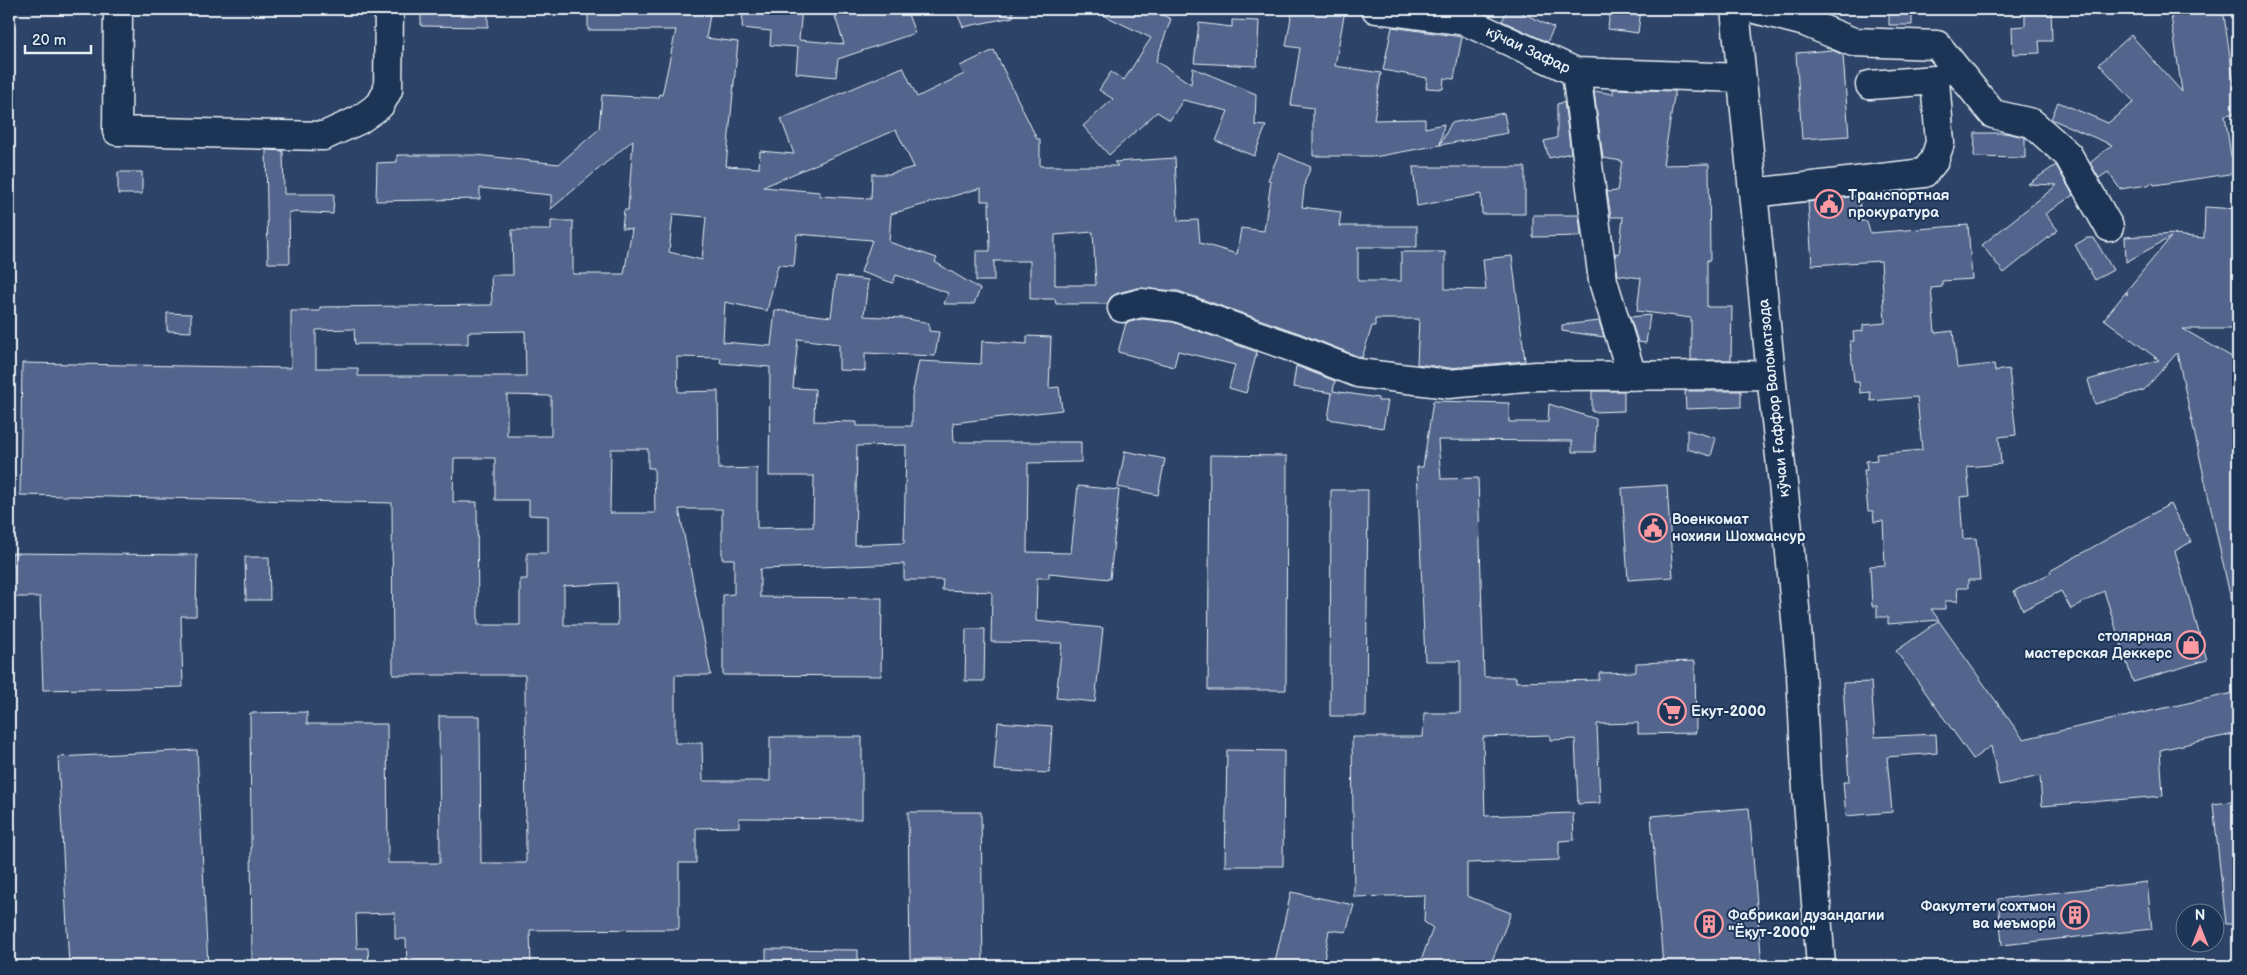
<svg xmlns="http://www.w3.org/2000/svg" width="2247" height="975" viewBox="0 0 2247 975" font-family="'Balsamiq Sans',sans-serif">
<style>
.building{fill:#53658c;stroke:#e8f1f8;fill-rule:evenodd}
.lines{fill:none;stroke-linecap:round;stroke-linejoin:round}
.minor-casing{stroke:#e8f1f8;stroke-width:31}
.minor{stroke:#1d3557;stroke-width:28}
.labels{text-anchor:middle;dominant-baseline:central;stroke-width:4;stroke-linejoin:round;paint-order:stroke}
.street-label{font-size:15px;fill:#e8f1f8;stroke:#1d3557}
.poi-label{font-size:15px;font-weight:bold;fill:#e8f1f8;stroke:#1d3557;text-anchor:start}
</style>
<rect width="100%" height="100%" fill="#2d4367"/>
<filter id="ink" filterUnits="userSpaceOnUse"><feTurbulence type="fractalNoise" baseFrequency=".02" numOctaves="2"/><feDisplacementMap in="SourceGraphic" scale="10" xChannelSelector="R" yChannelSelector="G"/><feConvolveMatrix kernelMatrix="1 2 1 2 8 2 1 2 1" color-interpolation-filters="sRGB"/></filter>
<g filter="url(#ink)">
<path class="building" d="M421 9H488V27L421 26Z
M588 9H711L706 38 738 42 726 166 759 168 760 151 794 154 781 119 903 67 917 97 964 74 960 66 994 50 1037 139H1040V166H1118L1114 162 1175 158 1178 221 1198 220 1200 243 1237 254 1241 228 1264 231 1271 181 1268 180 1279 153 1311 167 1305 181 1302 207 1341 212 1339 226H1417V247H1358V281H1401V252H1445V289L1486 290 1483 259 1512 256 1525 361 1449 368 1417 364 1419 319H1375V326H1372L1362 358 1299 333 1178 291 1137 288 1118 293 1111 297 1107 304H1056L1055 299H1030V261H994V281H976V251H990L989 201H981V188L891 214 889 242 937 258 935 262 980 289 974 304H944L948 293 896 275 893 283 861 272 872 240 797 234 794 266 778 265 767 311 725 302 723 342 771 346 775 310 831 317 836 276 868 280 864 316 903 318 929 323V331L939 332 935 356 865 353V371L839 370V344L798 339 793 388 815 389 814 421 857 422V426H912V396L919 361 981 364 982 341 1027 344V336L1051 337 1049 388 1059 387 1062 410 953 423 954 442H1081V462L1028 463 1027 552 1071 553 1078 486 1119 490 1110 579 1049 573V578H1037L1036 621 1103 628 1095 702 1056 698 1062 643 991 642 992 592 942 590 943 580H904V564L760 569V597L882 598 881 676 723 675V595L734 594V559H722V509H679L711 675H675V743H702L703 781H770V737H862V819L739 818V827L696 828V863H679V929L530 930 531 966H407L406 939H395V913L356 914 357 948H368L369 966H325V960H252L250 713 307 712V724H387L388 863H440L439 716H480L481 863H526L525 675H393L392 503 20 495 22 363 291 368V311H320V307L492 305 491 275H513L512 230H551V221H573V274H624L632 229 622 228 624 210H628L633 140 551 209V195L480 188V199L376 201 377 163 397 162V155H476L559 164 599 129 602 95 658 98 659 94 662 95 676 30H588ZM896 130 914 167 889 174H872L871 199 820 196V192L763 187ZM673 214 706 217 702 260 669 252ZM1093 232 1096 285H1055V235ZM354 329 355 344H468V332L525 331 526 376H358V368H316V330ZM677 357 721 358 720 363 770 367 769 476H814L813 527 757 528V468L719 469 718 391 678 392ZM507 395 551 396V436H507ZM906 445 904 543 855 545 857 446ZM611 449H648V468H654L655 513H610ZM454 458H495V500H529V515L548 516V553H527V579H520V625H478L477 502H453ZM617 583 618 625H564V586Z
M743 9H802L799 40 844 44 835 16 860 9H906L915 33 838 59 836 77 796 73 798 47 770 45 771 31 742 28Z
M955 9H1013V17L963 27Z
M1091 9H1150L1171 19 1156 61 1191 84 1193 68 1256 94 1255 125 1266 126 1254 156 1216 141 1228 111 1183 100 1170 120 1157 112 1109 155 1083 126 1113 99 1099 90 1111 72 1124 80 1151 38Z
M1508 9H1514L1554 28 1547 42 1502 21Z
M1610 9H1641L1638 33 1608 29Z
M1889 9H1912V25H1889Z
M2025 9H2051L2052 41H2039L2040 53 2013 54 2012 27 2025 26Z
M2170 9H2223L2238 110V113L2225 115 2231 156H2234L2236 173 2154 185 2153 182 2148 185 2120 189 2108 172 2099 178 2090 163 2112 145 2051 119 2058 102 2108 123 2134 102 2099 64 2131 35 2182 92Z
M1345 10 1335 66 1381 73 1374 120 1425 119V128L1444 124 1440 145 1374 157V156H1313V108L1291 105 1300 48 1286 46 1292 11Z
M1232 20 1259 21 1257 66 1194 63 1199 23 1232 27Z
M1392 27 1462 37 1454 79 1444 78 1443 89 1426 88 1427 78 1383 70Z
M1832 50 1843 55 1849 136 1802 139 1796 53Z
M1613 89 1675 91 1663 165 1709 164 1710 260H1707V307H1732L1731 360H1691V318L1637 311 1641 278 1618 275 1615 253 1619 254 1623 217H1611L1607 192 1617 191 1622 161 1603 158 1594 91 1613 94Z
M1564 102 1571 153 1549 158 1544 141 1557 138V104Z
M1504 113 1508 133 1440 145 1451 123Z
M1975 133H2005L2025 137V158L1974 157Z
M266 150 283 151 284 194H334L333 214 289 212 290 263H268Z
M2056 165 2073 195 2045 214 2058 230 2004 273 1982 245 2057 185 2028 184Z
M1413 167H1525V214H1482L1481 194 1417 206Z
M118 172H142V194H118Z
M1859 196 1861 221H1867L1870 233 1968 225 1972 279 1942 281V287L1931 288 1935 333 1953 331 1957 368 1994 364 1995 371 2009 369 2016 435 1999 437 2001 464 1967 467 1970 496 1960 497 1963 539 1976 538 1980 580H1968V588H1957L1958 601H1945V609H1931L1939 620 1888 624V617H1877V606H1872L1870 566 1885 565 1883 521 1874 522 1873 511H1868L1864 470H1867L1866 461 1877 460 1876 454 1922 450 1917 397 1871 401 1870 392 1860 393 1859 382H1854L1850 341H1854L1853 332 1863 331V325L1885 323 1881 261 1812 265 1808 202Z
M2205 207 2238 209V329H2183L2232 357 2238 385V599L2231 600 2177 353 2144 390 2095 404 2088 380 2159 360 2104 319 2126 292 2127 295V290L2171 237 2126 262 2125 237 2176 234 2174 235 2204 238Z
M1533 215H1579L1581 236 1533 237Z
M2087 238H2094L2113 270 2095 280 2075 245Z
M167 313 191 314V332L167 331Z
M1650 315 1646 343 1638 342 1630 317Z
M1142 319 1173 322 1257 352 1246 393 1229 388 1235 365 1178 351 1174 367 1118 352 1126 323Z
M1599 321 1604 337 1562 331V325Z
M1296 366 1335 381 1333 391 1378 398V401H1388L1383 428 1328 419 1332 393 1293 387Z
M1592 391H1624V411L1592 412Z
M1685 391H1741V407L1686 409Z
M1433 401 1509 403V422H1548L1549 404 1596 419 1595 452H1572V441L1438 440 1441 479 1478 478 1484 677H1516V682L1599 680V673L1636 672V663L1695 661 1696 733 1638 734V723L1597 724 1600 803 1578 804 1575 739 1550 740V735L1483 737 1485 816 1573 813 1574 840 1559 841V860L1467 863V896L1511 913 1490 966H1419L1433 928 1424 922 1425 895 1354 897 1352 737H1423L1424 713H1460V661H1425L1417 467H1423Z
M1687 430 1716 438 1711 456 1687 449Z
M1125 451 1165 459 1158 495 1118 487Z
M1210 455 1287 456 1286 690H1208Z
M1667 485 1673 577 1628 580 1622 488Z
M1331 490H1368L1366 716H1330Z
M2170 504 2191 542 2175 551 2207 660 2133 682 2104 591 2071 609 2061 591 2023 610 2014 591 2051 573 2050 571Z
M12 553 197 555 196 616H181L183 687 43 690 40 597H12Z
M245 557H269L270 600H246Z
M1939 621 2023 739 2238 692V733L2160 750 2163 796 2042 806 2040 776 1999 785 1991 746 1973 759 1896 651Z
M966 629H985L984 681H965Z
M1871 682 1875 737 1936 734 1937 753 1887 757 1892 812 1846 816 1843 782H1849L1843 683Z
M998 722 1052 726 1049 773 994 770Z
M197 750 208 966H69L58 757Z
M1227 750 1284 751 1283 866H1225Z
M2238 801V924H2226L2213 804Z
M1749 808 1762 966H1663L1651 816Z
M908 812H981L983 966H952V958L910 959Z
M2147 882 2152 929 2002 945 1998 899Z
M1291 892 1354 905 1346 932 1329 930 1323 966H1274Z
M766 949 858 950V966H766Z"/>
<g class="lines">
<defs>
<path id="minor" d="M118 9 117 131 324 136 359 120 380 105 388 90 389 9
M1376 9 1465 21 1576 72 1741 78
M1735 9 1771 375 1787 520 1801 674 1806 776 1821 966
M1755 9 1805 22 1853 42 1937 45 1993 114 2032 123 2068 155 2109 227
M1576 72 1603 281 1632 376
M1753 193 1924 173 1934 161 1940 143 1935 80 1870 85
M1122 308 1141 303 1176 307 1294 348 1358 373 1449 384 1536 376 1771 375"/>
</defs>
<use href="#minor" class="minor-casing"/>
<use href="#minor" class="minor"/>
</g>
</g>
<defs>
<symbol id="civic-ring" viewBox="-11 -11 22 22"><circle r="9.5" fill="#1d3557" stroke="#ff9aa2" stroke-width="1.5"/><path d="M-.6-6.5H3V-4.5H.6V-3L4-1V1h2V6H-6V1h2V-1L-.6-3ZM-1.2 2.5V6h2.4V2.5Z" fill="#ff9aa2"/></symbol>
<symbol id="shop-ring" viewBox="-11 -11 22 22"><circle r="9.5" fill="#1d3557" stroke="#ff9aa2" stroke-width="1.5"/><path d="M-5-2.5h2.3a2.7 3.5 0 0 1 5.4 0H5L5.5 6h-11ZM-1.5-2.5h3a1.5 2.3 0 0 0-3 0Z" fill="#ff9aa2"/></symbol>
<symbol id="supermarket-ring" viewBox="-11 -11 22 22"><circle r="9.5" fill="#1d3557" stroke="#ff9aa2" stroke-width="1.5"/><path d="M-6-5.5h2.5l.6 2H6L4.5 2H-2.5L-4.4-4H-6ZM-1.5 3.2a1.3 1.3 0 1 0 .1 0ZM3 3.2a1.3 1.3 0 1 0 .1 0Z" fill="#ff9aa2"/></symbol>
<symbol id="building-ring" viewBox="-11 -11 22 22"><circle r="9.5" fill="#1d3557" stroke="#ff9aa2" stroke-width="1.5"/><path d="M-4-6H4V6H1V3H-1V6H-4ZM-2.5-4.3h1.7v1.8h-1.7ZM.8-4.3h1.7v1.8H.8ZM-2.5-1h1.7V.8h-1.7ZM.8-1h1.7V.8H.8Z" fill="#ff9aa2"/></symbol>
</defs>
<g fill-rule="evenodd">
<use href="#civic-ring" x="1813" y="188" width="32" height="32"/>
<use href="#civic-ring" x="1637" y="512" width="32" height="32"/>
<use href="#shop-ring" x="2175" y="629" width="32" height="32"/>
<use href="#supermarket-ring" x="1656" y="695" width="32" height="32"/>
<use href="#building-ring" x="2059" y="899" width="32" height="32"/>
<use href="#building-ring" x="1693" y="908" width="32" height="32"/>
</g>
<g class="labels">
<g class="street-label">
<text transform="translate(1528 50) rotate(25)">кӯчаи Зафар</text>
<text transform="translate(1774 398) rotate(-96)">кӯчаи Ғаффор Валоматзода</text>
</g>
<g class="poi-label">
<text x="1848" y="195">Транспортная<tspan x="1848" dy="17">прокуратура</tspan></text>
<text x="1672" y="519">Военкомат<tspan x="1672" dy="17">нохияи Шохмансур</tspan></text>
<text x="2172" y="636" text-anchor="end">столярная<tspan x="2172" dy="17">мастерская Деккерс</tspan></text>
<text x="1691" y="711">Екут-2000</text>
<text x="2056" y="906" text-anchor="end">Факултети сохтмон<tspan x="2056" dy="17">ва меъморӣ</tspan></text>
<text x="1728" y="915">Фабрикаи дузандагии<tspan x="1728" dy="17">"Ёқут-2000"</tspan></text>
</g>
</g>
<rect width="2247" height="975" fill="none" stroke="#1d3557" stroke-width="30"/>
<rect x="15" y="15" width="2217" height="945" fill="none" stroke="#e8f1f8" stroke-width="2" filter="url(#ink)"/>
<g transform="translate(2200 928)"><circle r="24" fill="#1d3557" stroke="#6e8097"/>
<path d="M0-4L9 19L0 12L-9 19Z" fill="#ff9aa2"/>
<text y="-8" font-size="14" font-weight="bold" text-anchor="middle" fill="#e8f1f8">N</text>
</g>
<path d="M25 45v8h66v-8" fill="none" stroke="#e8f1f8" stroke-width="2.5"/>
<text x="32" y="45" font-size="15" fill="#e8f1f8" stroke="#1d3557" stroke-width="4" paint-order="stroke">20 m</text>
</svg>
